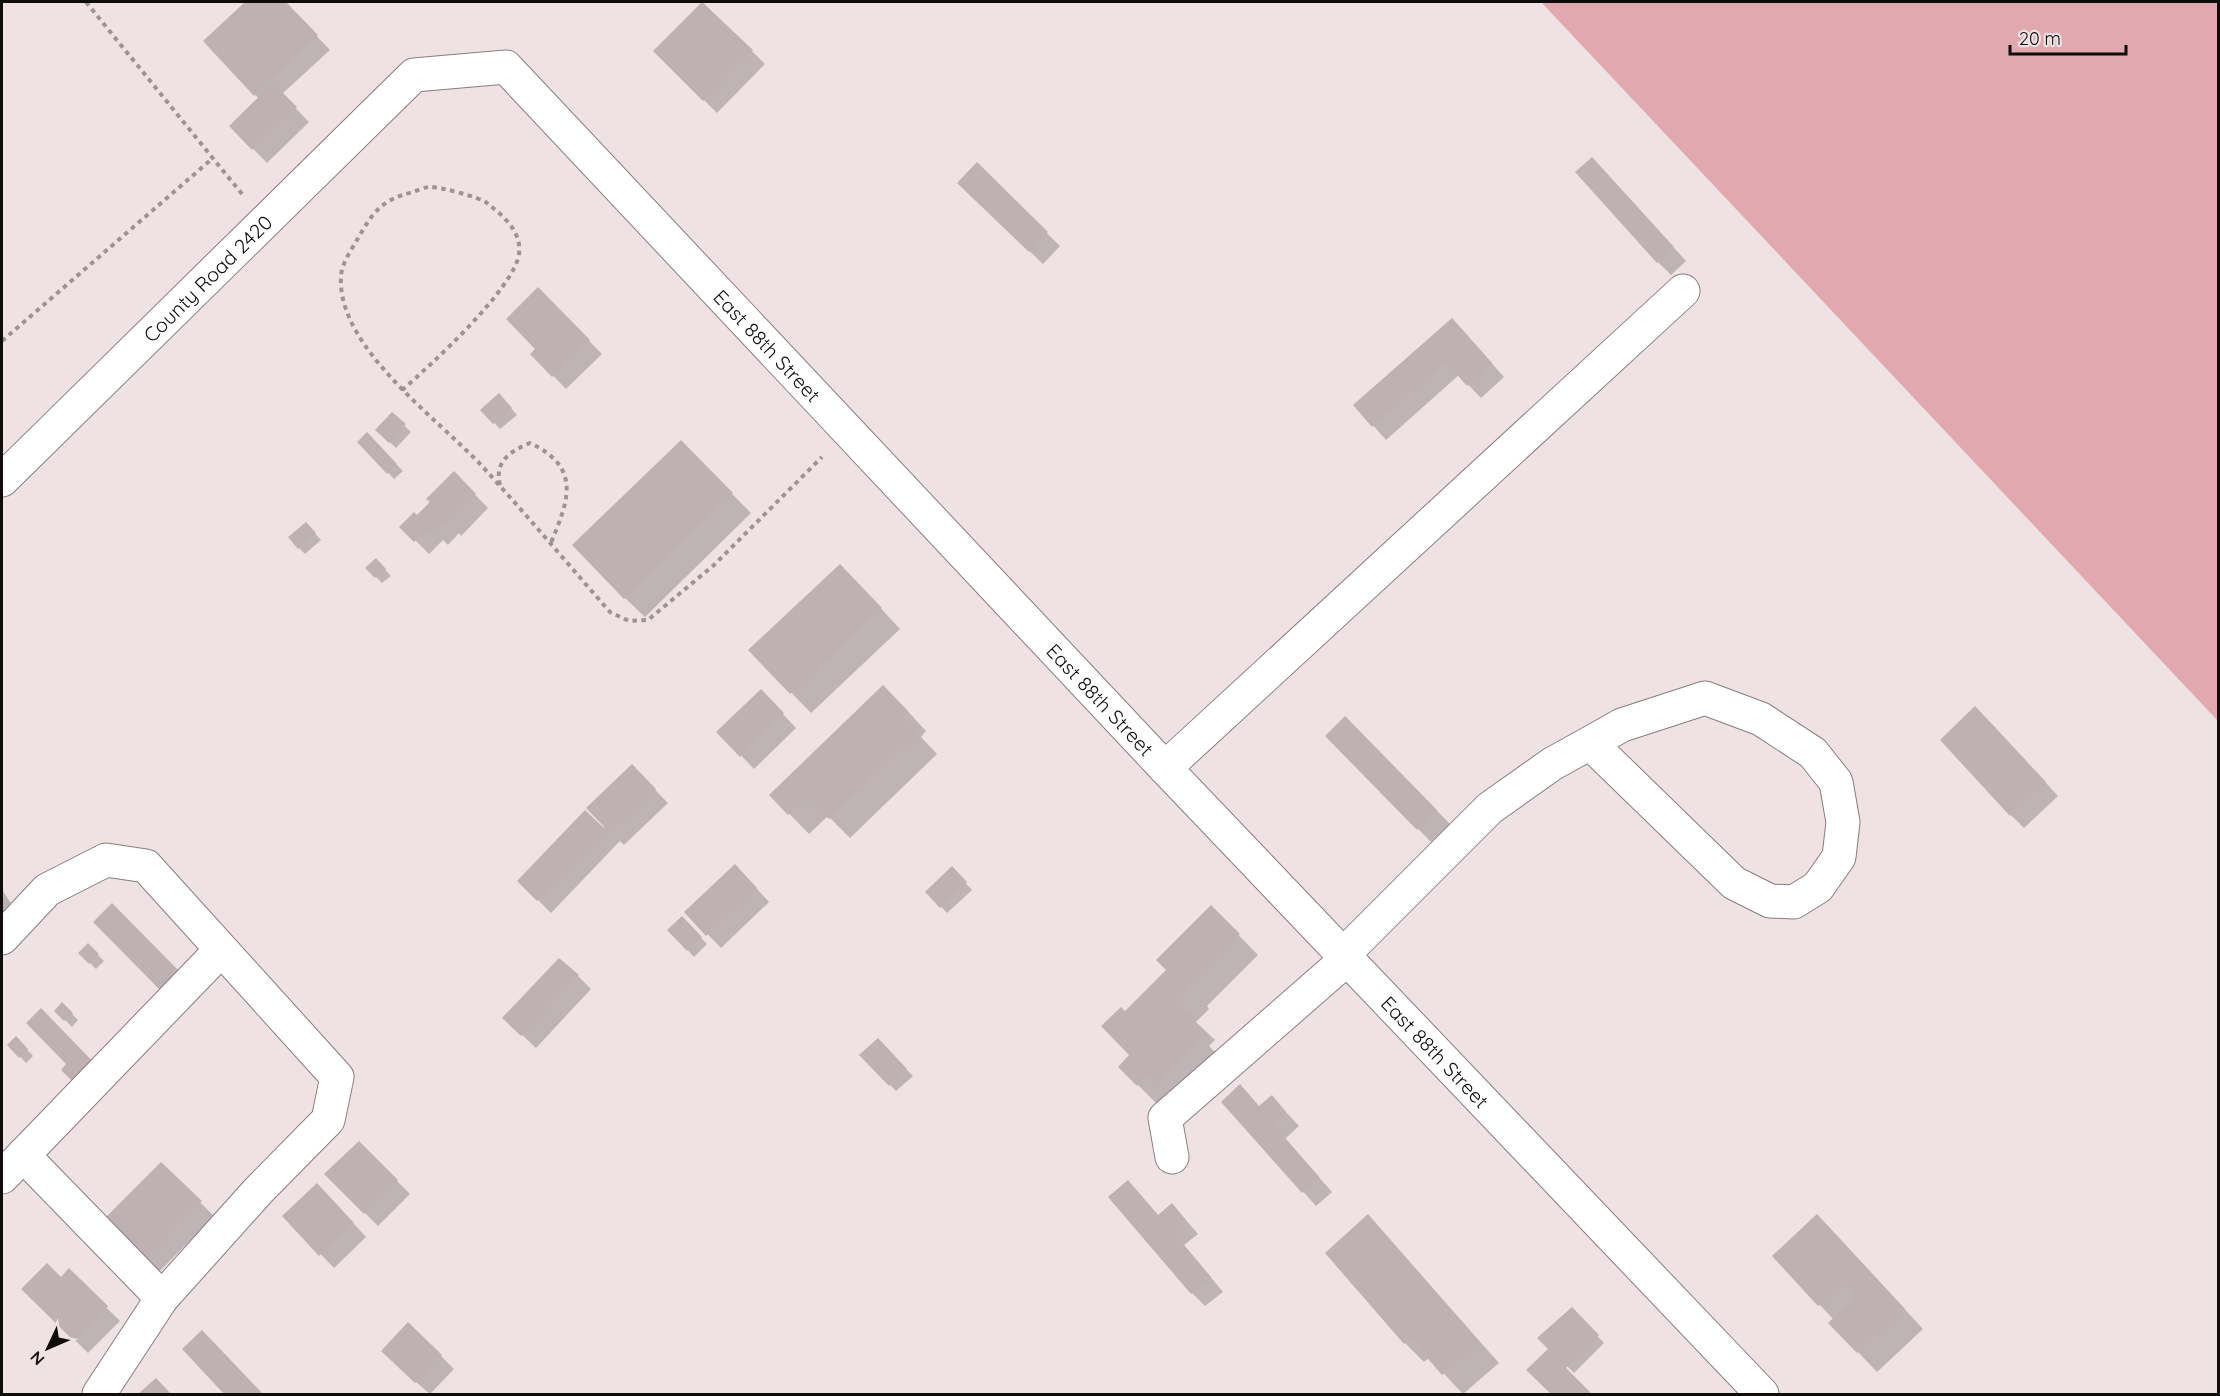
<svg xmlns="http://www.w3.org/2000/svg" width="2220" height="1396" viewBox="0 0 2220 1396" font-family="Quicksand,sans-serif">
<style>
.green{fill:#e1a8af}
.shadow{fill:#0003}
.building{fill:#bdb1b2}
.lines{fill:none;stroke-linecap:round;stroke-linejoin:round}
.minor-casing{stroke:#897d7f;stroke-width:35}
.path{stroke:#9d9394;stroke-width:4;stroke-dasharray:4.5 4.5;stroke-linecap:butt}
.minor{stroke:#fff;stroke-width:33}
.labels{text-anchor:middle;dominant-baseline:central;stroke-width:4.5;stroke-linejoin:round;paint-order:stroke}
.street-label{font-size:20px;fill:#100c0c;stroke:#efe2e3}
</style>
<rect width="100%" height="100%" fill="#efe2e3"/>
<path class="green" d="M1541 2H2218V721Z"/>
<path class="shadow" d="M247 2H284L330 50 282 94 309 122 267 163 231 126 259 99 205 41Z
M703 3 765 64 717 113 655 51Z
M977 165 1060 246 1043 264 972 196Z
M1605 172 1686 261 1671 275 1658 262Z
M538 289 602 354 566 389 532 354 537 349Z
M1465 333 1504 377 1481 398 1459 375 1386 440 1355 405Z
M505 401 517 415 500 429 482 410Z
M392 414 411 432 396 448 377 430Z
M367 434 403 471 394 479 359 442Z
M681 442 751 513 645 617 625 598Z
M454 473 488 508 461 536 459 533 448 545 443 540 429 554 402 527 417 517Z
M312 530 321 540 305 554 299 548Z
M382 566 391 576 382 583 367 568Z
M860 586 900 629 811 713 750 650Z
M761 691 796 728 754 769 719 732Z
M903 706 926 731 921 737 937 754 850 838 828 816 809 834 771 795Z
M1345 718 1450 824 1431 842 1327 736Z
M1989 721 2058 796 2024 828 2011 815Z
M632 766 668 803 624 845 620 841 551 913 519 881 585 812 604 828Z
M952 868 972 890 947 913 927 892Z
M748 879 769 902 721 948 686 912Z
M2 890 22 919 2 929Z
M1211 907 1258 955 1207 1006 1209 1009 1196 1022 1215 1040 1209 1046 1221 1058 1175 1103 1167 1094 1157 1104 1120 1067 1131 1055 1125 1013 1168 970Z
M682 918 707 944 694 957 669 930Z
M88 945 104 961 96 969 80 953Z
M578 976 591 989 536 1048 518 1031Z
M62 1004 78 1020 72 1027 56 1011Z
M16 1038 33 1056 26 1063 9 1045Z
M878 1040 913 1076 896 1091 861 1055Z
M1272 1097 1299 1126 1285 1139 1332 1192 1316 1206 1223 1102 1260 1107Z
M359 1143 410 1194 378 1226 326 1174Z
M161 1164 214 1216 156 1275 102 1223Z
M1128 1182 1159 1216 1185 1219 1198 1234 1184 1245 1223 1292 1205 1306 1192 1293Z
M330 1198 366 1237 334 1268 284 1216Z
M1368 1216 1499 1363 1463 1394 1429 1358 1424 1362 1405 1343Z
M1837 1236 1923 1329 1877 1372 1858 1352 1833 1319 1774 1256Z
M69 1271 120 1321 88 1353 23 1289 61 1279Z
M1572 1309 1604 1343 1574 1373 1539 1338Z
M1547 1351 1590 1394H1553L1529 1370Z
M441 1356 454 1369 430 1394 396 1365Z"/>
<path class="building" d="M245 2H286L318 35 254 96 203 41Z
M702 2 753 50 703 101 653 51Z
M273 83 297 107 252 150 229 126Z
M1592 157 1674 247 1657 263 1575 172Z
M977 162 1048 232 1029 252 957 183Z
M538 287 590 340 552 377 530 354 535 349 506 319Z
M1452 318 1492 363 1467 386 1446 362 1372 427 1353 405Z
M499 393 512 408 493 424 480 410Z
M392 412 406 424 389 443 375 430Z
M367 432 397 464 387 474 357 442Z
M681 440 733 493 624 599 572 545Z
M454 471 476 494 447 524 445 521 433 533 429 528 414 542 399 527 414 512 417 515 430 502 426 499Z
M306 522 316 533 298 549 288 537Z
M376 558 386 569 375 578 365 568Z
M840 564 882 608 790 694 748 650Z
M883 685 908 711 902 716 919 733 829 819 808 796 788 815 769 795Z
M761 689 784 713 740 757 716 732Z
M1975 706 2046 782 2010 816 1940 740Z
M1345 716 1437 810 1417 830 1325 736Z
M632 764 656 789 610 833 586 808Z
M585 810 606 830 537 901 517 881Z
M735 864 757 888 706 936 684 912Z
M952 866 967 882 940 908 925 892Z
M112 903 179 971 160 990 93 922Z
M1211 905 1240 934 1188 986 1191 988 1173 1005 1176 1008 1180 1004 1196 1019 1190 1026 1202 1037 1155 1084 1146 1075 1137 1086 1118 1067 1129 1055 1101 1026 1121 1007 1125 1011 1166 970 1156 960Z
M682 916 702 937 687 951 667 930Z
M88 943 99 954 89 964 78 953Z
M559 958 579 975 521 1036 502 1018Z
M62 1002 73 1013 64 1021 54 1011Z
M41 1008 100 1069 73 1082 61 1070 66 1064 26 1023Z
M16 1036 28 1049 19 1058 7 1045Z
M878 1038 907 1069 889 1086 859 1055Z
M1240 1084 1259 1106 1272 1095 1286 1112 1273 1124 1320 1178 1302 1193 1221 1102Z
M359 1141 398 1180 364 1214 324 1174Z
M161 1162 202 1201 141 1263 100 1223Z
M1128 1180 1158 1215 1172 1203 1186 1220 1172 1231 1211 1277 1191 1294 1108 1197Z
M317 1183 354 1223 319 1256 282 1216Z
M1368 1214 1480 1342 1442 1375 1410 1338 1404 1344 1325 1253Z
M1817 1214 1905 1309 1857 1353 1828 1323 1855 1297 1843 1284 1818 1306 1772 1256Z
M47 1263 61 1277 69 1268 108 1306 74 1341 21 1289Z
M1572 1307 1599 1335 1566 1368 1592 1394H1551L1526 1370 1548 1349 1537 1338Z
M408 1322 442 1355 415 1383 381 1351Z
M202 1330 263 1394H224L182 1349Z
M156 1378 171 1394H138Z"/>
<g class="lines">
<defs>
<g id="minor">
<path id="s1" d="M2 480 414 75 506 67 1165 768 1762 1394"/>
<path d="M1165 768 1683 291"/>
<path d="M2 938 47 890 106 860 146 866 337 1077 328 1120 259 1190 162 1298 99 1394"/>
<path d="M1343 955 1490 808 1552 764 1590 743 1622 725 1705 698 1761 719 1813 753 1836 782 1843 822 1839 857 1818 887 1794 902 1770 901 1734 883 1590 743"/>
<path d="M23 1155 162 1298"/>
<path d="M1172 1157 1165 1118 1347 959"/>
<path d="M2 1177 221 950"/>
</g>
</defs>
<use href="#minor" class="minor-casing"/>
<path class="path" d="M86 2 242 194
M2 341 213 158
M402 390C430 366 514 289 519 254 522 231 503 216 487 203 479 197 441 187 430 187 425 187 418 190 413 192 381 200 373 212 357 240 351 250 341 265 341 277 337 347 437 418 481 465 525 513 567 563 610 612L629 621 648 620 714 565 822 457
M500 485C494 461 511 451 530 443 583 468 568 502 550 545"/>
<use href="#minor" class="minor"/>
</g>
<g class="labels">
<g class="street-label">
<text stroke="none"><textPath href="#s1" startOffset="288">County Road 2420</textPath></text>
<text stroke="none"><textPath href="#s1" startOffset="1052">East 88th Street</textPath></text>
<text stroke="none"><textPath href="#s1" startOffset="1538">East 88th Street</textPath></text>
<text stroke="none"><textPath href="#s1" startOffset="2024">East 88th Street</textPath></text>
</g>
</g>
<rect width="2220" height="1396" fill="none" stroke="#100c0c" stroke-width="6"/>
<g transform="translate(48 1348) rotate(226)" stroke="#efe2e3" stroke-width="4.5" paint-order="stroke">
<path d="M0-4.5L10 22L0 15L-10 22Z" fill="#100c0c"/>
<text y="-9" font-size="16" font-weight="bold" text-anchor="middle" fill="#100c0c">N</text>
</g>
<path d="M2010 45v9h116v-9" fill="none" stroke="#100c0c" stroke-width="3"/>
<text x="2019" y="45" font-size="18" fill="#100c0c" stroke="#efe2e3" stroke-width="4.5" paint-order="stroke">20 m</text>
</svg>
